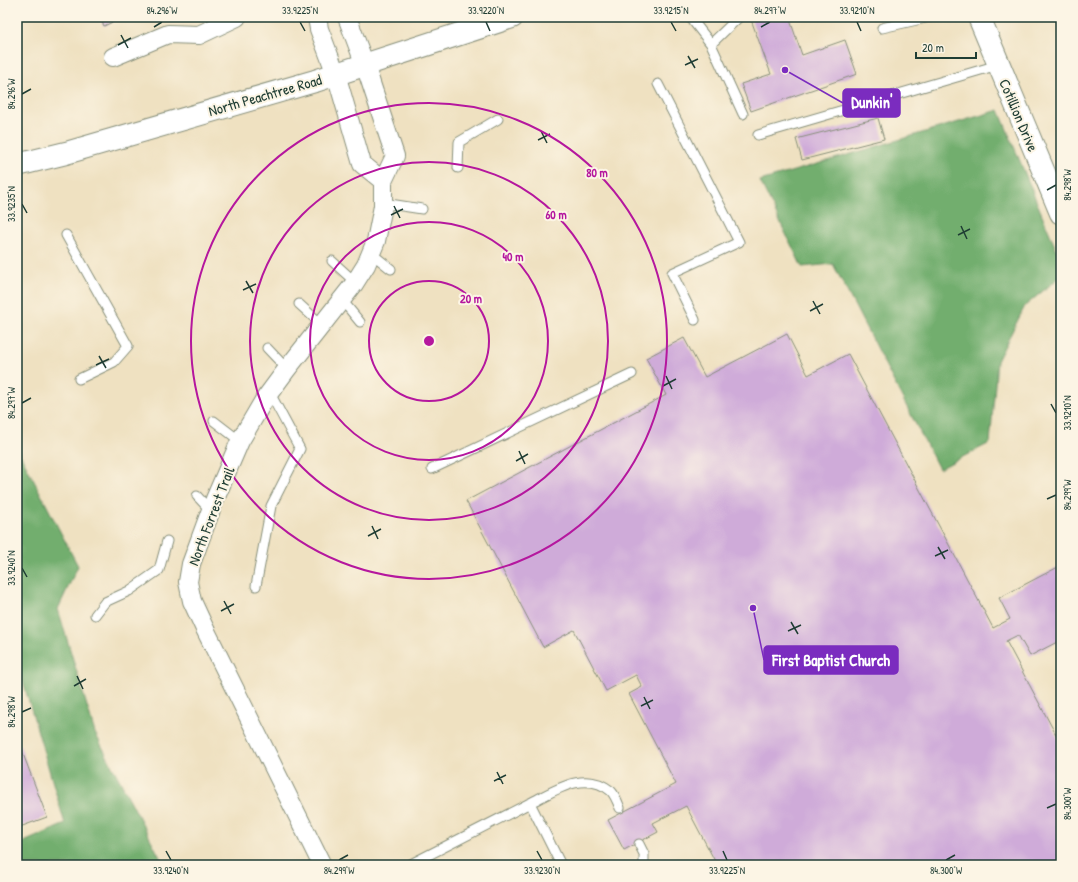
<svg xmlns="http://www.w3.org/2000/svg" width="1078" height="882" viewBox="0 0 1078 882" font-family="'Patrick Hand',sans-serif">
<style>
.forest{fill:#72ae6e;stroke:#487651}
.building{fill:#cfabd9}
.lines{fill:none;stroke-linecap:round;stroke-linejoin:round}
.lane-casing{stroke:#878f7a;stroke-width:11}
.street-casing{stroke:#878f7a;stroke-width:20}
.secondary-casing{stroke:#878f7a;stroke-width:24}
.lane{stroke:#fff;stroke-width:9}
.street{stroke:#fff;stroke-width:18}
.secondary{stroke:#fff;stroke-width:22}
.ticks{fill:none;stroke:#1f3d34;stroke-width:1.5}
.ring{fill:none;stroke:#b5179e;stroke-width:2}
.labels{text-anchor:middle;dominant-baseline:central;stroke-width:4;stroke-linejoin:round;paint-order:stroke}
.street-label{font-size:15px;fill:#1f3d34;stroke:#fcf5e5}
.centre{fill:#b5179e;stroke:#fcf5e5;stroke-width:2}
.ring-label{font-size:12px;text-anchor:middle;font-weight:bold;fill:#b5179e;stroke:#fcf5e5;stroke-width:4;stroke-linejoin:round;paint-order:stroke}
.leader{fill:none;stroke:#7b2cbf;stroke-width:1.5}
.callout-dot{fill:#7b2cbf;stroke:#fcf5e5;stroke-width:1.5}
.callout{fill:#7b2cbf;stroke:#7b2cbf;stroke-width:1.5}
.callout-label{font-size:16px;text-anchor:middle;font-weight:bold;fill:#fff}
.neatline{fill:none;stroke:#1f3d34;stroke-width:1.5}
.ticks-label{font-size:10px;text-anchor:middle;fill:#1f3d34}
</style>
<rect width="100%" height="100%" fill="#fcf5e5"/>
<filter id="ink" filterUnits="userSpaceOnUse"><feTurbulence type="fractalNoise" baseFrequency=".025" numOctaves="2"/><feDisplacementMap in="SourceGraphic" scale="8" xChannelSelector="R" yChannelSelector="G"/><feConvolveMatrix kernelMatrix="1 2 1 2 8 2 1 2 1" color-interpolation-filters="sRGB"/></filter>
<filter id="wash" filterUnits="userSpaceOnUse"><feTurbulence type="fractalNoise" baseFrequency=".012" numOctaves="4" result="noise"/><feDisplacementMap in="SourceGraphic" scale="16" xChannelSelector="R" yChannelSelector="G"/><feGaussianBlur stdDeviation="0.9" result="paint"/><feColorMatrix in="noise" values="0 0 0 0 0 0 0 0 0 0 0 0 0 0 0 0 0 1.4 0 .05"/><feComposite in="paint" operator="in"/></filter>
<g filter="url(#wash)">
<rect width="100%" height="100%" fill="#efe1c1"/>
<path class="forest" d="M999 110 1061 261V276L1025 306 997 361 990 443 939 469 833 264 802 267 760 181Z
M17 448 78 566 58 609 95 733 164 865H17V845L65 824 17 661Z"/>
<g id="blocks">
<path class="building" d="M99 17H123L104 26Z
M750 17H789L802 55 845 40 857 74 751 111 741 84 771 74Z
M878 118 884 139 802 160 796 139Z
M787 334 808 375 848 354 993 628 1010 619 999 598 1060 566 1061 569V640L1030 656 1018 635 1006 641 1061 744V865H717L686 806 653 823 658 832 624 850 608 820 676 784 629 694 642 687 636 675 606 691 574 630 543 647 466 501 666 395 646 358 684 338 705 377Z
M17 738 47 817 17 828Z"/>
</g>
</g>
<g filter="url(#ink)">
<use href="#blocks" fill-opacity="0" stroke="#878f7a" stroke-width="1"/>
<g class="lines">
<defs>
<path id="lane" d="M690 17 711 44 743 114
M882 28 930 17
M711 44 739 17
M658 84 739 242 672 273 695 320
M758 135 998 65
M458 168 459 142 498 119
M383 203 422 209
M66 235 128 346 114 362 79 379
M371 253 391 269
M332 261 355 282
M342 300 360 322
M299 304 322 325
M267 348 287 369
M214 421 240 441
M432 469 632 374
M197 496 211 511
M256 586 271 506 300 449 270 393
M95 615 105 602 129 591 159 570 167 541
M530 803C554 791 585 769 611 791 615 795 618 803 620 808
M639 844 644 854V865
M409 865 530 803 561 865"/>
<path id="street" d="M317 17 319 29 336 74 362 164 383 181
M113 57 168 34 199 35 237 17
M322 865 204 627 192 601 188 582 191 564 215 499 240 441 264 400 287 369 354 284 366 265 376 241 383 206V181L395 156 365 65 347 17"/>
<path id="secondary" d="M979 17 1061 213
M17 165 66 153 315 81 512 17"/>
</defs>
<use href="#lane" class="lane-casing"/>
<use href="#street" class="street-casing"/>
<use href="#secondary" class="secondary-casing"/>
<use href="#lane" class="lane"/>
<use href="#street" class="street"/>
<use href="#secondary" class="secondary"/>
</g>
</g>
<path class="ticks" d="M300 22 305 31M486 22 490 31M671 22 676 31M857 22 861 31M154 27 162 22M761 27 770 22M121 35 128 48M118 45 131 38M688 56 695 68M685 65 698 59M22 94 31 89M541 131 547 143M538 140 550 134M1047 190 1056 185M22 204 27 213M394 206 400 218M391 215 403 209M961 226 967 239M958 235 970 229M246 281 253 293M243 290 256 284M813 301 820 314M810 311 823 304M99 356 106 368M96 365 109 359M666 376 672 389M663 386 676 379M22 403 31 398M1051 404 1056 413M519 451 525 464M516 461 528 454M1047 499 1056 495M372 526 378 539M368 536 381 529M938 547 945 559M935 556 948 550M22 568 27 577M224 601 231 614M221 611 234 604M791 622 798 634M788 631 801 625M77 676 83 689M74 686 86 679M644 697 650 709M641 706 653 700M22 712 31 708M497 772 503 784M494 781 506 775M1047 808 1056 804M166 851 171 860M537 851 542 860M723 851 727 860M339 860 348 855M946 860 955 855"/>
<g class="ring">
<circle cx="429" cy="341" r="60"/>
<circle cx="429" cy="341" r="119"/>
<circle cx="429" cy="341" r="179"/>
<circle cx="429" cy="341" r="238"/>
</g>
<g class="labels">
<g class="street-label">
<text transform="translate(265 95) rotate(-16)">North Peachtree Road</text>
<text transform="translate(1019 115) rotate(67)">Cotillion Drive</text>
<text transform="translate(211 516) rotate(-69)">North Forrest Trail</text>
</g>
</g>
<circle cx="429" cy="341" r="6" class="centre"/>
<g class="ring-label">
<text x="597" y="177">80 m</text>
<text x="556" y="219">60 m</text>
<text x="513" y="261">40 m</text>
<text x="471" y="303">20 m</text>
</g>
<path class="leader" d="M785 70L843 103M753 608L764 660"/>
<g class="callout-dot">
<circle cx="785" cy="70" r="4"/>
<circle cx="753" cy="608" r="4"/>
</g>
<g class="callout">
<rect x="843" y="89" width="57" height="28" rx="4"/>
<rect x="764" y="646" width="134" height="28" rx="4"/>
</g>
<g class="callout-label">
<text x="872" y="108">Dunkin'</text>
<text x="831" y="666">First Baptist Church</text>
</g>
<rect width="1078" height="882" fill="none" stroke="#fcf5e5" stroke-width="44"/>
<path d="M916 52v6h60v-6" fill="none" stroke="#1f3d34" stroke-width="2"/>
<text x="922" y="52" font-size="12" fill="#1f3d34" stroke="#fcf5e5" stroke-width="3" paint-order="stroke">20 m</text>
<rect x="22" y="22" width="1034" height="838" class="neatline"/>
<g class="ticks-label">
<text x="162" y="14">84.296°W</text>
<text x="300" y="14">33.9225°N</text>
<text x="486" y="14">33.9220°N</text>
<text x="671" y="14">33.9215°N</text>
<text x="770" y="14">84.297°W</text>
<text x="857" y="14">33.9210°N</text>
<text transform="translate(11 94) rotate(-90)" y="4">84.296°W</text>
<text transform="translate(1067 185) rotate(-90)" y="4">84.298°W</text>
<text transform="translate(11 204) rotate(-90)" y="4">33.9235°N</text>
<text transform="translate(11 403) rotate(-90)" y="4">84.297°W</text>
<text transform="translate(1067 413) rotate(-90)" y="4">33.9210°N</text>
<text transform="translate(1067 495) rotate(-90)" y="4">84.299°W</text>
<text transform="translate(11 568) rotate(-90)" y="4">33.9240°N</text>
<text transform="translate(11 712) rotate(-90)" y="4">84.298°W</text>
<text transform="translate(1067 804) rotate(-90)" y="4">84.300°W</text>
<text x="171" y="874">33.9240°N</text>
<text x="339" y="874">84.299°W</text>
<text x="542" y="874">33.9230°N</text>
<text x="727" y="874">33.9225°N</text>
<text x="946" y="874">84.300°W</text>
</g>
</svg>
